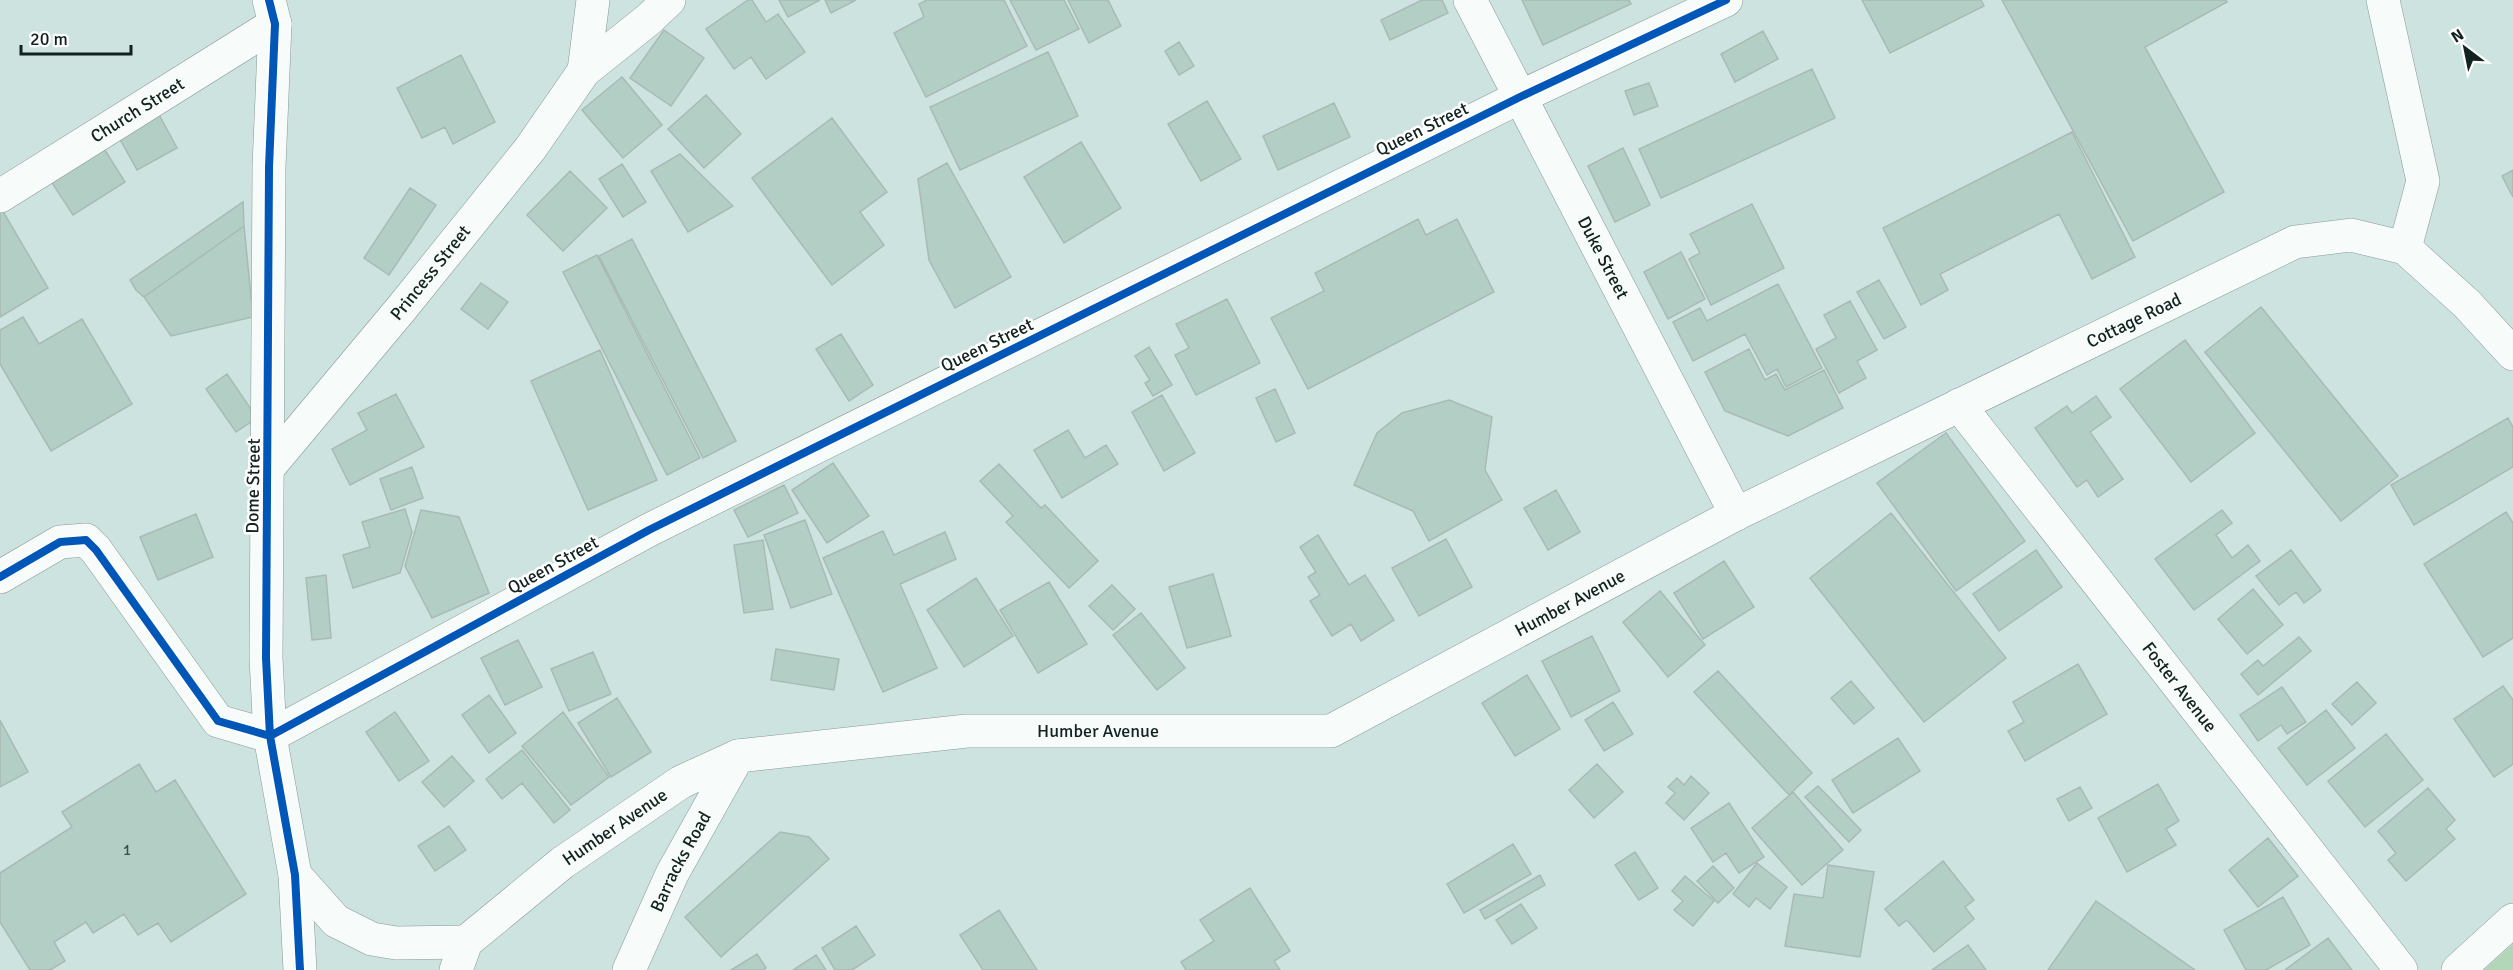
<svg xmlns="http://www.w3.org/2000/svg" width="2513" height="970" viewBox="0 0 2513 970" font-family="Signika,sans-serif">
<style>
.pitch{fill:#b1d6b8}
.building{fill:#b3cfc5;stroke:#a9bab5;stroke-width:1.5}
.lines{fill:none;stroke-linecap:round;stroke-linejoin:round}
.minor-casing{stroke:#889a98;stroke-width:34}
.major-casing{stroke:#889a98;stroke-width:34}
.minor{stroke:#f7fbfa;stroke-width:33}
.major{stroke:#f7fbfa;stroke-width:33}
.cycleway-casing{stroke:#fff;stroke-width:11}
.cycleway{stroke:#0057b8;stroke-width:8}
.labels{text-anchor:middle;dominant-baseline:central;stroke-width:5;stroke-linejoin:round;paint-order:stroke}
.number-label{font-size:15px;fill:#3a4d48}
.street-label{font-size:18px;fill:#11221f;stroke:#fff}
</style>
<rect width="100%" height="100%" fill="#cce3df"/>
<path class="pitch" d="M2513 944V970H2484Z"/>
<path class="building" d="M748 0H752L766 22 778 14 805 52 766 79 751 57 734 69 706 29Z
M779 0H820L788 17Z
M825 0H856L831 13Z
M927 0H1004L1027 46 926 97 894 33 924 17 919 4Z
M1010 0H1064L1079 29 1036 50Z
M1068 0H1108L1121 26 1089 43Z
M1422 0H1442L1448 13 1390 40 1381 20Z
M1522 0H1629L1631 4 1543 45Z
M1862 0H1981L1984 6 1890 53Z
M2002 0H2226L2227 2 2145 47 2224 192 2133 241Z
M664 30 704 58 671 106 630 78Z
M1763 31 1778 59 1735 82 1721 54Z
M1179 42 1194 66 1179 75 1165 51Z
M1048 52 1078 116 960 170 930 107Z
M461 55 495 122 453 144 445 127 422 138 397 88Z
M1812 69 1835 118 1661 198 1639 149Z
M622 77 662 125 623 158 582 110Z
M1649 83 1658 106 1634 115 1625 91Z
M706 95 741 134 704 168 668 129Z
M1207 101 1241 159 1201 181 1168 124Z
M1334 103 1350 137 1278 170 1263 136Z
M157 111 177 148 137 170 116 132Z
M832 118 887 192 860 212 884 245 832 285 752 178Z
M2072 132 2135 257 2092 279 2059 214 1940 274 1948 290 1921 305 1883 228Z
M98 139 125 182 73 215 45 172Z
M1081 142 1121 208 1064 243 1024 177Z
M1623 148 1650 205 1615 222 1588 166Z
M680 154 733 206 688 232 651 171Z
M947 163 1011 277 955 308 929 260 918 179Z
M622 164 646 202 623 217 599 179Z
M2513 170V197L2502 176Z
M570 171 607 208 563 251 527 215Z
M410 188 436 205 389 275 364 258Z
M243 202 244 226 144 297 136 290 130 280Z
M1752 204 1784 268 1711 305 1689 259 1700 253 1690 234Z
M1 208 48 288 0 317V209Z
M1418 219 1426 235 1457 219 1494 292 1308 389 1271 318 1324 291 1315 273Z
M244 226 253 317 171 336 144 297Z
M632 239 736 441 703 458 599 256Z
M1681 252 1705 299 1668 319 1644 272Z
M597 255 700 458 667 475 563 272Z
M1879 280 1906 327 1884 339 1857 292Z
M481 283 508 302 488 329 461 309Z
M1778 284 1822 368 1786 387 1777 369 1767 375 1745 334 1693 361 1673 322 1700 308 1707 321Z
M1227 299 1260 363 1196 395 1175 355 1189 348 1176 324Z
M1850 301 1877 350 1857 361 1866 378 1839 393 1816 349 1836 338 1824 315Z
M2261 307 2398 476 2341 521 2205 352Z
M23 317 39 344 82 319 132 404 51 451 0 364V330Z
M841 334 873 385 849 401 816 349Z
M2185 340 2255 433 2191 482 2120 389Z
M1149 347 1172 385 1153 396 1145 383 1150 380 1135 356Z
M1749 349 1765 380 1776 374 1785 390 1824 370 1843 408 1788 436 1725 411 1705 372Z
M600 350 657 480 588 510 531 381Z
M227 374 257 418 236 432 206 389Z
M1275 389 1295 433 1276 442 1256 398Z
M396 394 424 447 350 485 332 449 367 430 358 413Z
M1162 395 1195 453 1164 471 1132 412Z
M2096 396 2111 417 2090 432 2123 479 2098 497 2087 480 2077 487 2035 428 2067 406 2072 413Z
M1449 400 1492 417 1485 470 1502 500 1429 541 1413 511 1354 485 1377 433 1402 413Z
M2508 418 2513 427V467L2414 525 2391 485Z
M1068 430 1085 458 1106 445 1118 464 1062 498 1034 450Z
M1946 433 2025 541 1956 591 1877 483Z
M833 463 869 516 827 543 792 490Z
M999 464 1041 508 1045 505 1098 561 1069 588 1006 522 1013 516 980 481Z
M412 467 423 498 391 510 380 479Z
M784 485 798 513 748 537 734 510Z
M1556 490 1580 532 1548 550 1524 508Z
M405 509 412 532 400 573 353 588 343 555 370 547 362 522Z
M421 510 459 517 489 593 432 618 405 566Z
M2222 510 2232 523 2216 535 2232 558 2248 545 2260 561 2194 610 2155 559Z
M2506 512 2513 523V638L2483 657 2424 564Z
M1891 513 2006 658 1924 722 1810 578Z
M196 514 213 557 158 580 140 537Z
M805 520 832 594 791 608 764 535Z
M883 531 894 555 945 532 956 559 900 584 937 668 883 692 823 558Z
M1318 535 1349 585 1365 575 1394 620 1361 641 1351 624 1332 636 1310 601 1320 595 1308 577 1316 572 1300 547Z
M1446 539 1472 587 1419 616 1392 568Z
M763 540 773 609 744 613 734 545Z
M2036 550 2062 587 1999 631 1973 594Z
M2291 550 2321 590 2304 603 2296 592 2279 605 2256 576Z
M1724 561 1754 607 1703 639 1674 593Z
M1213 574 1231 636 1187 648 1169 587Z
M326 575 331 638 312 640 306 578Z
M976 578 1013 636 964 667 927 610Z
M1049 582 1087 644 1038 673 1000 610Z
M1112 585 1135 609 1113 630 1089 606Z
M2253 589 2283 625 2247 654 2218 619Z
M1660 591 1705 645 1668 677 1623 622Z
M1141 613 1185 668 1157 690 1113 635Z
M1592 636 1620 691 1571 717 1542 661Z
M2299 637 2311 651 2258 695 2241 674 2258 660 2263 666Z
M518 640 542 687 505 705 481 658Z
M776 649 839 659 834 690 771 680Z
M593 652 611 694 569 711 551 669Z
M2078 664 2107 714 2025 761 2008 731 2024 722 2013 702Z
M1718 671 1812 773 1789 795 1694 692Z
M1527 675 1560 729 1515 756 1482 703Z
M1851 681 1874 708 1854 724 1831 698Z
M2357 682 2376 703 2352 725 2332 704Z
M2503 686 2513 700V764L2494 777 2454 719Z
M2282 687 2306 722 2287 734 2281 725 2258 741 2240 715Z
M489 695 516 733 489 753 462 715Z
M617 698 651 752 611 777 578 723Z
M1613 702 1633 734 1604 751 1585 720Z
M2326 710 2355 748 2307 785 2278 748Z
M395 712 429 761 399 781 366 732Z
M563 712 609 777 571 805 522 746Z
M0 720 28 772 0 787Z
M2386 734 2423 780 2365 827 2328 781Z
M1898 738 1920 771 1853 813 1832 780Z
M522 750 570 810 554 823 522 783 502 799 486 779Z
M452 756 474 781 444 807 422 782Z
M139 764 156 792 175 780 246 894 171 942 158 923 138 935 124 914 93 933 86 922 54 942 65 961 50 970H30L0 922V873L72 827 62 812Z
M1597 764 1623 792 1594 818 1569 790Z
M1691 776 1709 793 1684 820 1666 803 1675 793 1668 787 1677 778 1684 785Z
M2158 784 2179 821 2166 829 2176 845 2127 872 2098 818Z
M1818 786 1861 830 1849 842 1805 797Z
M2080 787 2092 808 2069 821 2057 799Z
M2428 788 2455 820 2446 829 2455 839 2406 881 2388 860 2396 853 2378 831Z
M1793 792 1843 850 1802 885 1752 828Z
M1729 803 1764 857 1739 873 1726 853 1713 862 1691 828Z
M449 826 466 850 435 871 418 846Z
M780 832 809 837 829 859 721 957 685 917Z
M2268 838 2298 876 2258 907 2229 870Z
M1513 844 1531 874 1464 913 1447 884Z
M1635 852 1658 888 1639 900 1615 865Z
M1943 861 1974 900 1965 907 1974 919 1934 952 1907 920 1899 926 1885 909Z
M1757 863 1787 887 1770 909 1756 898 1749 907 1733 894Z
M1828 865 1874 872 1860 957 1785 946 1794 894 1823 898Z
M1713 866 1734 888 1718 903 1697 881Z
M1540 875 1545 885 1485 919 1480 910Z
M1685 876 1714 901 1693 926 1674 910 1683 901 1672 891Z
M1250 888 1290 951 1274 961 1280 970H1186L1181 962 1214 941 1200 920Z
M2283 897 2310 945 2266 970H2246L2224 930Z
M2096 901 2195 970H2048Z
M1521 904 1537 928 1512 944 1496 920Z
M999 910 1037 970H983L960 935Z
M856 926 875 955 852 970H835L822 948Z
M2328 938 2352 970H2285Z
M1968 945 1986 970H1932Z
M757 954 766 968 764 970H731Z
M816 955 826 970H793Z"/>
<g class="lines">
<defs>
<g id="minor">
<path d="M269 0 275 24 269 167 266 658 270 736 295 875 300 970"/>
<path id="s1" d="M1470 0 1736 514"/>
<path d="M2383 0 2423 181 2405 248"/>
<path d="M584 71 593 0"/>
<path id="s2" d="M0 196 275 24"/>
<path id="s3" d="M1959 405 2401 970"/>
<path id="s4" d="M268 468 401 309 530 149 584 71 649 19 669 0"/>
<path d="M0 577 60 542 86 540 96 550 218 721 270 736 649 530 1520 97 1726 0"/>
<path d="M295 875 336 921 372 939 396 943 466 942"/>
<path id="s5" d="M629 970 672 874 738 756"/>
<path d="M2458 970 2513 920"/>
</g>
<g id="major">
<path id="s6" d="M456 970 466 942 562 863 681 782 738 756 967 731H1331L1736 514 2295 242 2351 235 2405 248 2467 304 2513 354"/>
</g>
</defs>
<use href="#minor" class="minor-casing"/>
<use href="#major" class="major-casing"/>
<use href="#minor" class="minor"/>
<use href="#major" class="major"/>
<defs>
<path id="cycleway" d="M269 0 275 24 269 167 266 658 270 736 295 875 300 970
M0 577 60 542 86 540 96 550 218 721 270 736 649 530 1520 97 1726 0"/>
</defs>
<use href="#cycleway" class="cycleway-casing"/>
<use href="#cycleway" class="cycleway"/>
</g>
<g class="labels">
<g class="number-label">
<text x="127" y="850">1</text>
</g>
<g class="street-label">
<text stroke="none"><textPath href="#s2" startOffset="162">Church Street</textPath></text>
<text transform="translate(1422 129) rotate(-26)">Queen Street</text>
<text stroke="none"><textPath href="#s1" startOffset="290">Duke Street</textPath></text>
<text stroke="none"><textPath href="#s4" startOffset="254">Princess Street</textPath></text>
<text stroke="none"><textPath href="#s6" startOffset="1857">Cottage Road</textPath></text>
<text transform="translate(987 345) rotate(-26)">Queen Street</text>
<text transform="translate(253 486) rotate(-89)">Dome Street</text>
<text transform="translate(553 565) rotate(-29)">Queen Street</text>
<text stroke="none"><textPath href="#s6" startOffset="1226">Humber Avenue</textPath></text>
<text stroke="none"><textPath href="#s3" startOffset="358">Foster Avenue</textPath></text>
<text stroke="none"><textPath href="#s6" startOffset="722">Humber Avenue</textPath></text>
<text stroke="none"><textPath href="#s6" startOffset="218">Humber Avenue</textPath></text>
<text stroke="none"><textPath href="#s5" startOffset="120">Barracks Road</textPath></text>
</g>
</g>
<g transform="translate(2465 48) rotate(328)" stroke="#ffffff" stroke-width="4.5" paint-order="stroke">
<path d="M0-4.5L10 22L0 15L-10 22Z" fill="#11221f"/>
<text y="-9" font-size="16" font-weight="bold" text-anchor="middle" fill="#11221f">N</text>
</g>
<path d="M21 45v9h110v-9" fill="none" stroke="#11221f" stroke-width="3"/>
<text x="30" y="45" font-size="18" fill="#11221f" stroke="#ffffff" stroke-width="4.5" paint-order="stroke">20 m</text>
</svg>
